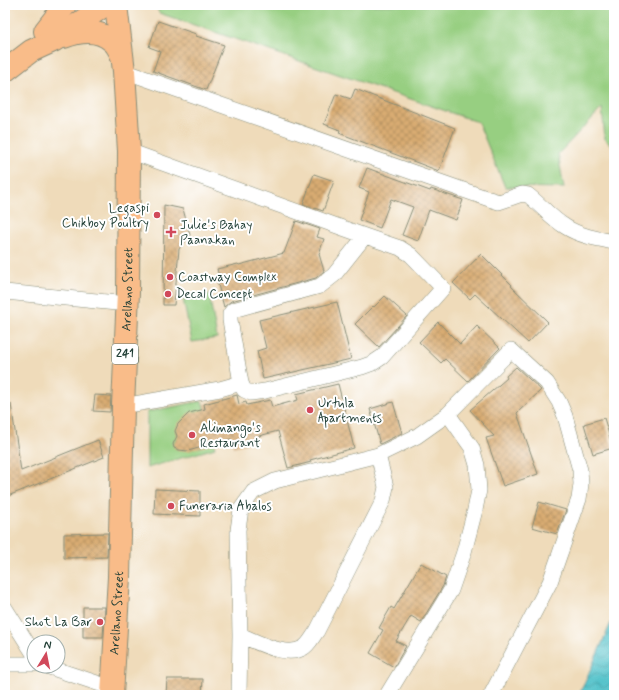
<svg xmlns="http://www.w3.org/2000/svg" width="619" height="700" viewBox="0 0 619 700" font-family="Mynerve,sans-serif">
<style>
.green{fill:#97cf81;stroke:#5b865a}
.water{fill:url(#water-waves);stroke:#3a8080}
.building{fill:url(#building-cross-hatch)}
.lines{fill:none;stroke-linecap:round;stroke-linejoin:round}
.minor-casing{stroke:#878c77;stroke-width:16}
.trunk-casing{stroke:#878c77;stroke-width:24}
.minor{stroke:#fff;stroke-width:15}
.trunk{stroke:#f9bc89;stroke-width:22}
.poi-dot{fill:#d1495b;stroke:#fff;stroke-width:1.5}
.labels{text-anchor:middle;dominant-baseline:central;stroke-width:4;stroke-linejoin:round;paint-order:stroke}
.shield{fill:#fff;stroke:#627771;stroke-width:1}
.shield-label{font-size:12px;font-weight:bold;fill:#1f3d34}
.poi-label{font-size:13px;fill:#1f3d34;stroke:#fff;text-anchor:start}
.street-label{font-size:13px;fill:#1f3d34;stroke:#fff}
</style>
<defs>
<pattern id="water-waves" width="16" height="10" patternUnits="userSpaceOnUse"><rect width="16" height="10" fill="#55c3cb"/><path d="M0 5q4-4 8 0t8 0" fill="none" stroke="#46a0a6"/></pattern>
<pattern id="building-cross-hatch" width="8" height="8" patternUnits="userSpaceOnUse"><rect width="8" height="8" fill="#d9ac72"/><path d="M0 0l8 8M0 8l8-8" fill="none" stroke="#af8d5e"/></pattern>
</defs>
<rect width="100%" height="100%" fill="#fff"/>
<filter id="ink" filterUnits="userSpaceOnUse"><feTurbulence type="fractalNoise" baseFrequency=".025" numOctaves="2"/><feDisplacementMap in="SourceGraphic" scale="8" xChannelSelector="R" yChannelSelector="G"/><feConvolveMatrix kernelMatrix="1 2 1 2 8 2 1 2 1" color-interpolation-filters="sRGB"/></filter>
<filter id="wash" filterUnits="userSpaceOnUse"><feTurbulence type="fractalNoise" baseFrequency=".012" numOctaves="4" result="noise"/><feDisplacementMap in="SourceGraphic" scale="16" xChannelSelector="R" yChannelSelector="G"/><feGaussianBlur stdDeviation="0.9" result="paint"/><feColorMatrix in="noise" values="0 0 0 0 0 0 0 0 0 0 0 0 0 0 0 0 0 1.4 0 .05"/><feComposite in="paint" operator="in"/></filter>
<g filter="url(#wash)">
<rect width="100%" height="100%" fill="#efdbba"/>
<path class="green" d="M156 5H603L614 11V148L605 139 602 108 558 154 564 188 505 187 478 122 159 13Z
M209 294 217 338 192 342 183 299Z
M202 401 215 448 147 468V412Z"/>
<path class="water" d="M614 616V695H579Z"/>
<g id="blocks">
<path class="building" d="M158 21 196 34V36L224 45 206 90 153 71 160 51 149 47Z
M355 89 455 128 439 171 339 133 340 130 324 124 336 94 351 99Z
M367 168 430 191 431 189 463 200 456 220 429 210 418 241 402 235 413 207 391 199 380 228 359 220 369 192 359 188Z
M314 174 334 181 323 211 303 204Z
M164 205 183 209 190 235 179 249 174 305H163Z
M296 221 320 229 317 237 324 239 319 254 324 271 316 278 231 301 224 307 217 281 220 280 217 269 238 264 239 265 284 253Z
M481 254 512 285 511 286 548 322 528 343 475 294 470 299 453 283Z
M385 296 407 316 379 347 355 324 373 306 374 307Z
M337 302 351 359 263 379 257 351 266 348 259 320Z
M438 322 460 344 477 326 500 348 468 381 445 359 441 363 419 342Z
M516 367 541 390 517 413 538 474 503 486 486 438 494 436 470 410 507 378 506 376Z
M338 384 354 448 310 460 311 462 288 468 278 431 255 437 256 441 233 447 231 439 188 451 179 450 174 448 173 444 177 436 175 431 178 424 189 413 205 409 204 404 237 395 239 404 246 402 247 405 270 400 272 407 298 400 296 394Z
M95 395 111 396 110 412 93 411Z
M393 402 402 433 380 444 370 409Z
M11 404 21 471 98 440 104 457 8 496 5 487V405Z
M604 418 613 448 593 454 584 424Z
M155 489 200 491V516L154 514Z
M539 502 566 510 557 534 532 527Z
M108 533 107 557 64 558V534Z
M421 563 446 577 443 586 421 622 411 616 396 641 406 646 394 667 370 653 383 630 379 628 391 607 394 609Z
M83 607H105L103 637H83Z
M167 679H203L202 695H166Z"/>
</g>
</g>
<g filter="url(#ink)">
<use href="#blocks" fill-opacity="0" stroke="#878c77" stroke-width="1"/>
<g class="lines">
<defs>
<path id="minor" d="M124 71 489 199 499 202 522 194 528 195C541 205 552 219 566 227 580 236 598 239 614 242
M5 292 127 304
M241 383 230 320V314L233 310 320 286 334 275 365 236
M123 406 220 389 241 383 244 390 251 393 265 391 362 367 373 363 382 357 443 288 411 255 400 248 365 236 129 151
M5 608 34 654
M240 635C257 642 286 658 303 648 309 645 313 636 317 631L383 501 386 487 378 455
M5 664H34
M46 666 112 688
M239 695 240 635 238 530 241 509 253 492 275 481 378 455 417 436 448 414 511 350 547 383 559 402 565 416 580 470 581 484 579 499 550 582 491 695
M387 695 451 590 464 552 475 510 479 490 477 465 472 448 448 414"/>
<g id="trunk">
<path d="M45 31 65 5"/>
<path d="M64 37C80 31 99 29 112 41 116 44 119 50 121 54"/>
<path d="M5 71 31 51 55 40 105 5"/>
<path id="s1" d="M112 695 119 577 123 406 128 293 129 151 124 71 116 5"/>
</g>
</defs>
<use href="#minor" class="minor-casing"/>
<use href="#trunk" class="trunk-casing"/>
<use href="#minor" class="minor"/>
<use href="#trunk" class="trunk"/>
</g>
</g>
<g class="poi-dot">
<circle cx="157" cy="215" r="4"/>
<path d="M169 226h4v4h4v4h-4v4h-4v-4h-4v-4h4z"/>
<circle cx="170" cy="277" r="4"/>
<circle cx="168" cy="294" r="4"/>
<circle cx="310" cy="410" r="4"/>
<circle cx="192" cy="435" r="4"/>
<circle cx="171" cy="506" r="4"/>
<circle cx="100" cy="622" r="4"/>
</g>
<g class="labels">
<rect class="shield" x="112" y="344" width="26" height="20" rx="3"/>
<g class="shield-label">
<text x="125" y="354">241</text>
</g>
<g class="poi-label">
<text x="149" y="208" text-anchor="end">Legaspi<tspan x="149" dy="15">Chikboy Poultry</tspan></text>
<text x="180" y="225">Julie's Bahay<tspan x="180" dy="15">Paanakan</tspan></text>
<text x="178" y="277">Coastway Complex</text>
<text x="176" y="294">Decal Concept</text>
<text x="318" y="403">Urtula<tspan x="318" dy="15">Apartments</tspan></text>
<text x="200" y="428">Alimango's<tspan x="200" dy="15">Restaurant</tspan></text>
<text x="179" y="506">Funeraria Abalos</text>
<text x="92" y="622" text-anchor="end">Shot La Bar</text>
</g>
<g class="street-label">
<text stroke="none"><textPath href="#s1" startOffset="406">Arellano Street</textPath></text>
<text stroke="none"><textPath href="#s1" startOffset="82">Arellano Street</textPath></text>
</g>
</g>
<rect width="619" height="700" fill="none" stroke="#fff" stroke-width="20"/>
<g transform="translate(46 654) rotate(10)"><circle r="19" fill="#ffffff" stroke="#a5b1ae"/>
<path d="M0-3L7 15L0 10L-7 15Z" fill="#d1495b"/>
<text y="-6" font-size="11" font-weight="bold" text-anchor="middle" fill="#1f3d34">N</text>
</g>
</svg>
